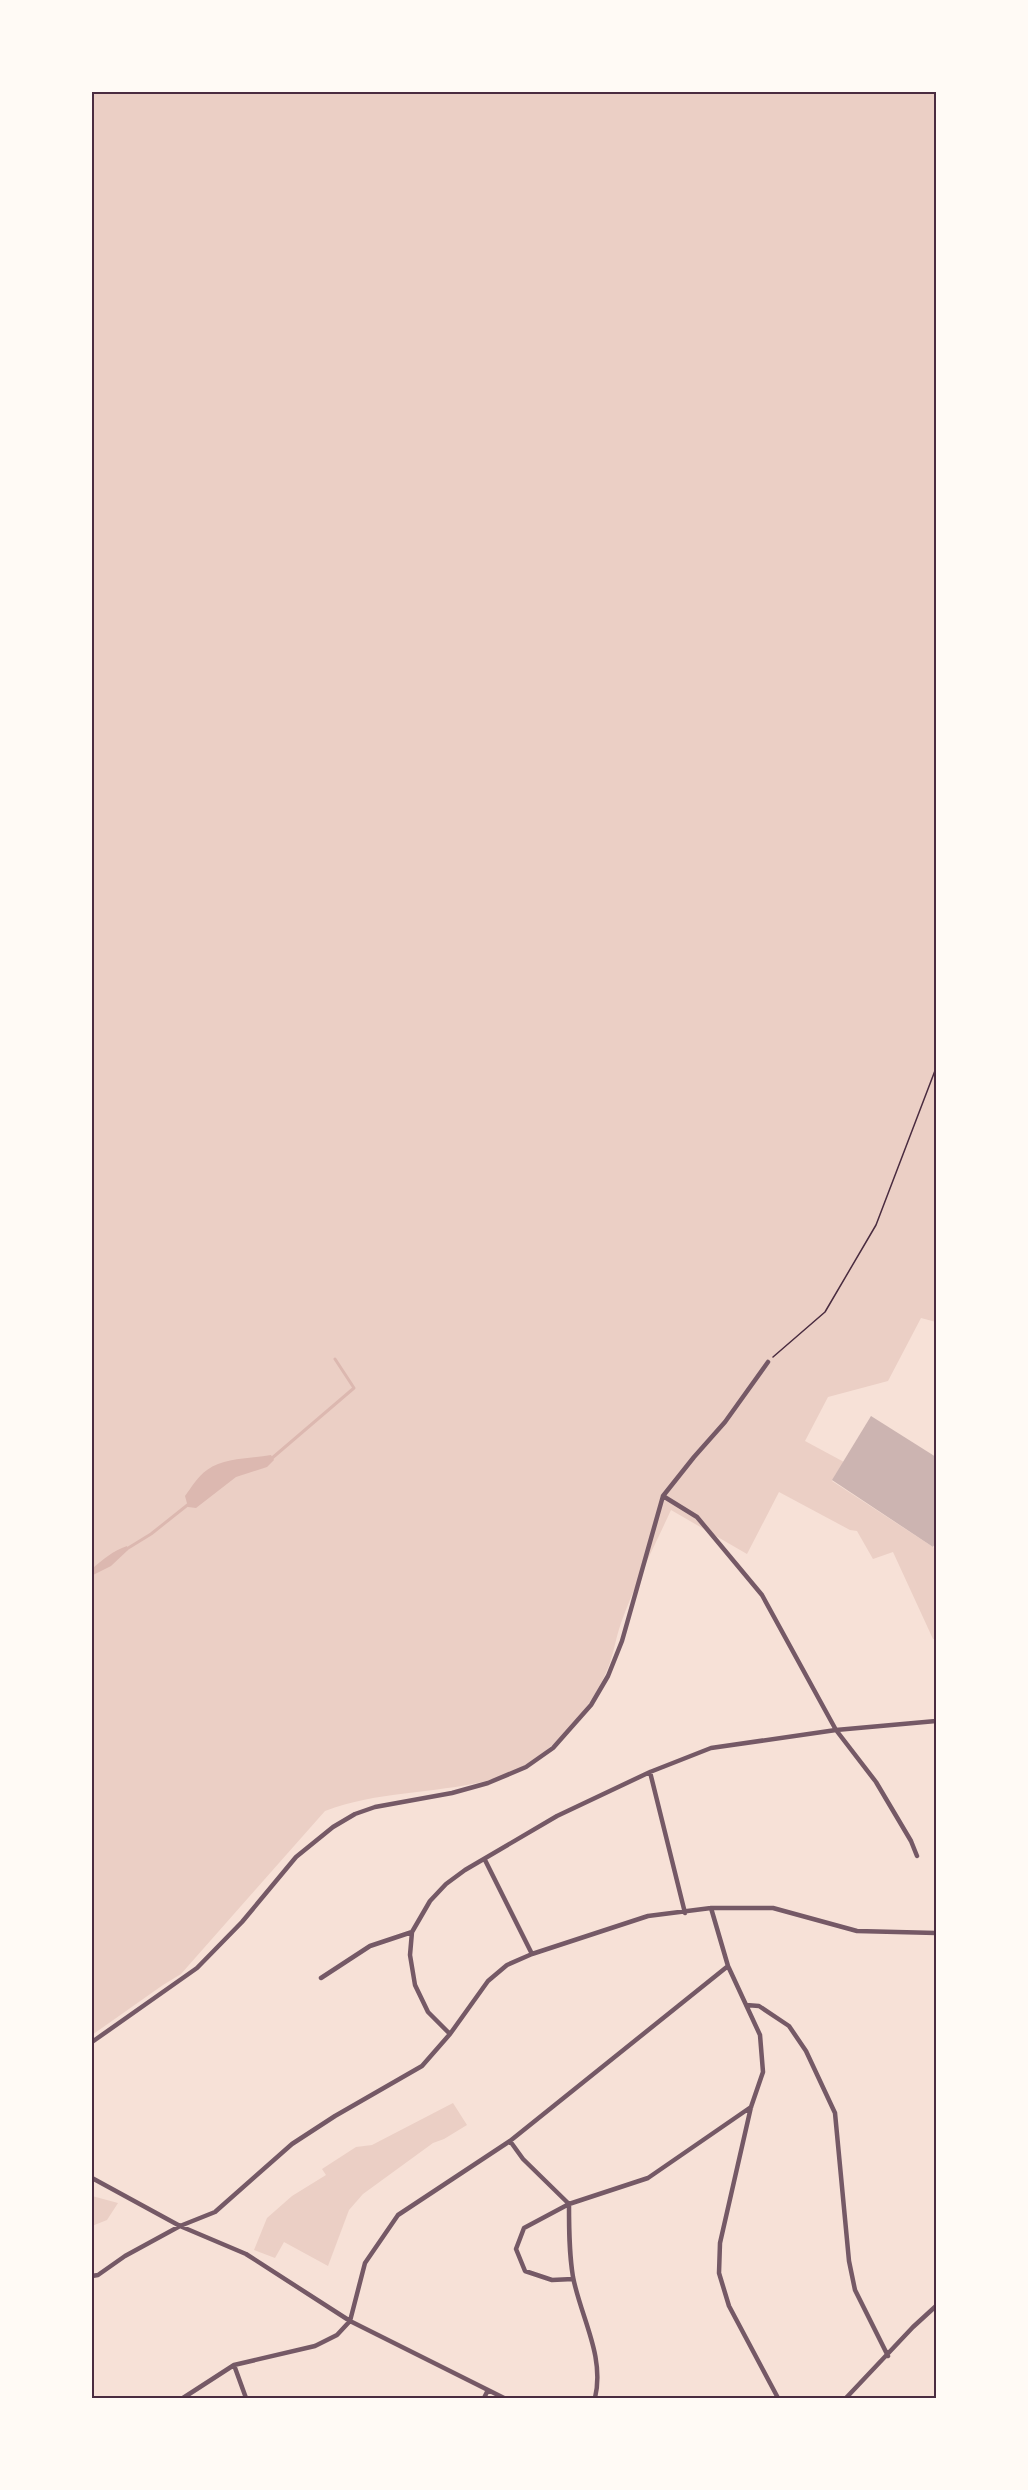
<svg xmlns="http://www.w3.org/2000/svg" width="1028" height="2490" viewBox="0 0 1028 2490" font-family="'Fira Sans',sans-serif">
<style>
.green{fill:#ebcfc5}
.water{fill:#dcb8b0}
.lines{fill:none;stroke-linecap:round;stroke-linejoin:round}
.stream{stroke:#dcb8b0;stroke-width:3}
.building{fill:#ccb4b1}
.path{stroke:#4a2c40;stroke-width:1.5}
.minor{stroke:#755966;stroke-width:4.5}
.neatline{fill:none;stroke:#4a2c40;stroke-width:2}
</style>
<rect width="100%" height="100%" fill="#f7e1d7"/>
<path class="green" d="M92 92H936V1322L921 1318 888 1381 828 1397 805 1441 844 1462 832 1481 936 1549V1639H933L893 1552 873 1559 857 1531 850 1530 779 1492 747 1554 671 1510C654 1547 635 1584 621 1623 615 1640 613 1659 605 1675 583 1722 538 1769 486 1781 432 1794 377 1791 325 1811L181 1974 163 1985 92 2035Z
M453 2103 467 2125 444 2139 433 2143 363 2194 349 2210 328 2266 284 2242 275 2258 254 2250 267 2218 292 2196 326 2175 322 2169 356 2147 372 2145Z
M92 2196 118 2203 107 2220 92 2226Z"/>
<path class="water" d="M271 1455 274 1460 267 1467 236 1477 196 1508 188 1507 185 1496C191 1488 198 1476 207 1470 225 1457 250 1459 271 1455Z
M127 1546 128 1550 111 1566 93 1575 92 1569C103 1559 113 1551 127 1546Z"/>
<g class="lines">
<path class="stream" d="M271 1459 354 1388 335 1359
M125 1550 151 1534 190 1503"/>
</g>
<path class="building" d="M871 1416 936 1457V1542L933 1547 832 1480Z"/>
<g class="lines">
<path class="path" d="M773 1357 825 1312 876 1225 936 1068"/>
<path class="minor" d="M663 1496 697 1517 762 1595 836 1730 876 1782 911 1841 917 1856
M650 1772 685 1913
M485 1860 532 1954
M711 1908 728 1966 760 2035 763 2072 751 2107 720 2243 719 2273 729 2306 778 2398
M321 1978 370 1946 412 1932
M746 2005 759 2006 789 2026 806 2051 835 2113 849 2261 855 2290 888 2356
M450 2034 428 2012 415 1985 410 1955 412 1932 430 1901 446 1884 465 1870 557 1816 650 1772 711 1748 836 1730 936 1721
M92 2042 197 1968 242 1922 296 1857 333 1827 355 1814 375 1807 452 1793 488 1783 526 1767 553 1748 591 1705 608 1676 622 1641 663 1496 694 1457 725 1422 768 1362
M510 2141 523 2159 569 2204 648 2178 751 2107
M92 2178 180 2226 246 2254 350 2321 504 2398
M92 2276 98 2275 125 2256 180 2226 215 2212 292 2144 335 2116 422 2066 450 2034 488 1981 507 1965 532 1954 648 1916 711 1908H773L857 1931 936 1933
M573 2279 552 2280 525 2271 516 2249 524 2228 569 2204C569 2229 569 2253 573 2277 581 2318 605 2356 595 2398
M234 2365 246 2398
M183 2398 234 2365 315 2346 337 2335 350 2321 365 2263 398 2215 510 2141 728 1966
M484 2398 488 2390
M846 2398 913 2327 936 2306"/>
</g>
<rect width="1028" height="2490" fill="none" stroke="#fffaf5" stroke-width="186"/>
<rect x="93" y="93" width="842" height="2304" class="neatline"/>
</svg>
